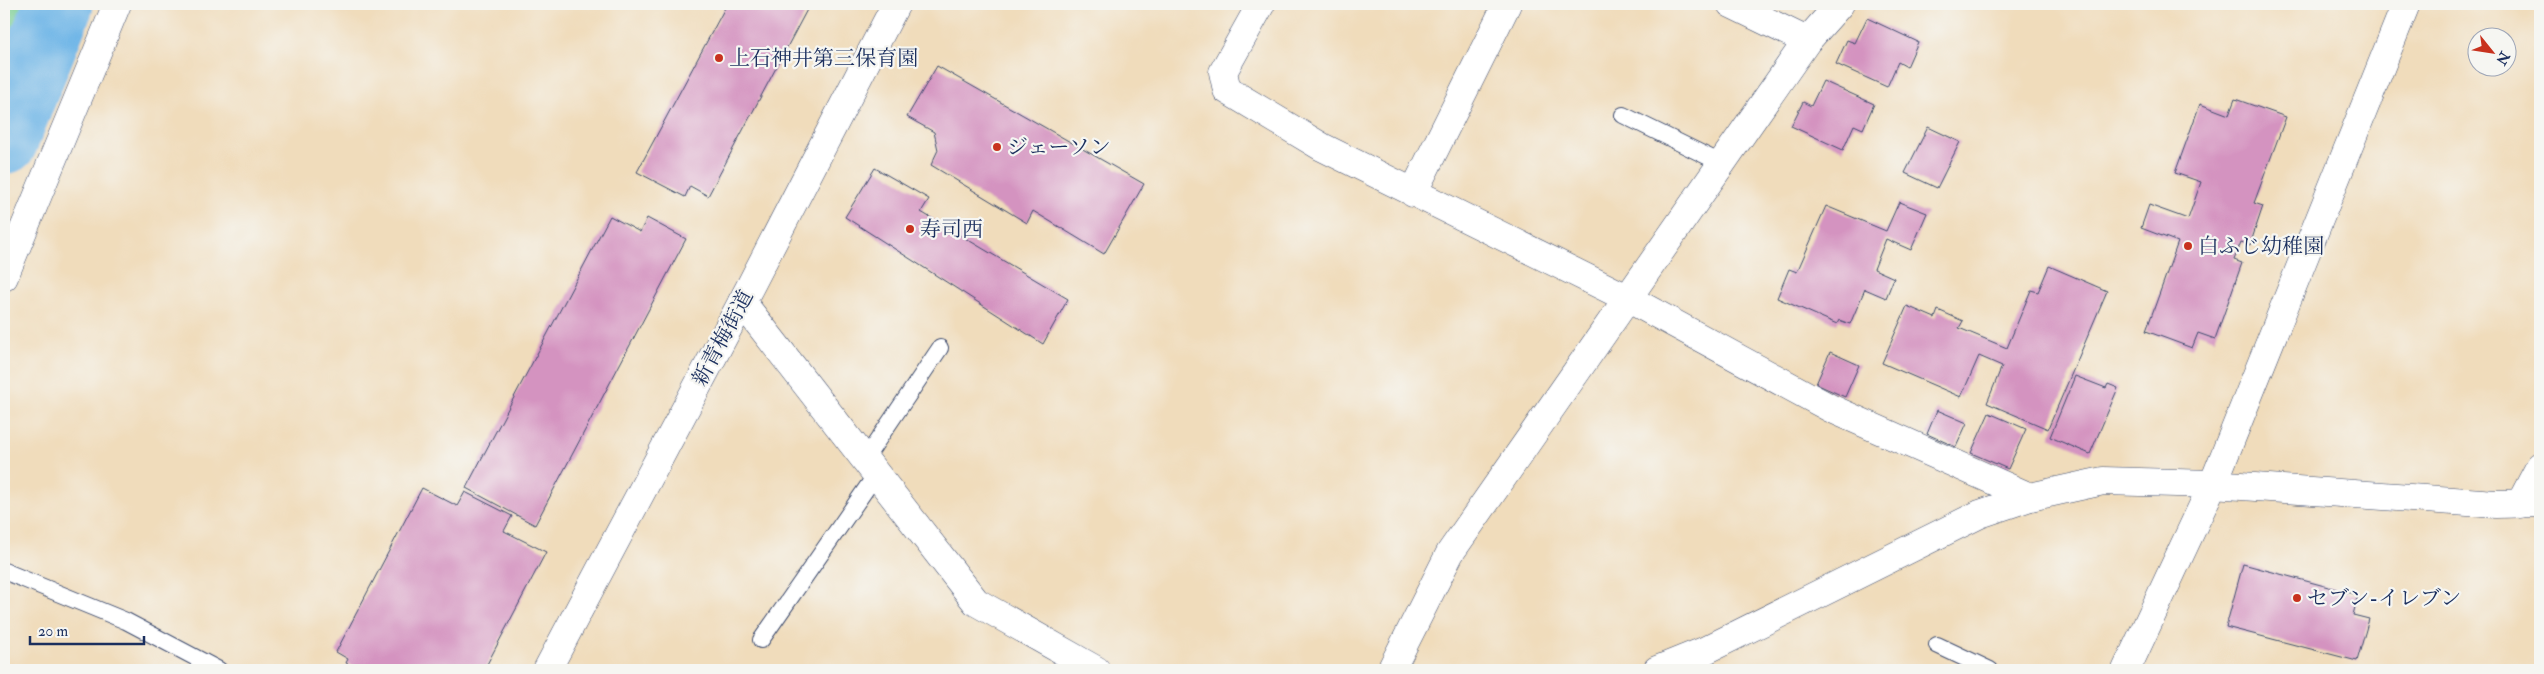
<svg xmlns="http://www.w3.org/2000/svg" width="2544" height="674" viewBox="0 0 2544 674" font-family="'IM FELL Double Pica','Noto Serif JP',serif">
<style>
.green{fill:#78cd92;stroke:#4a7e78}
.lines{fill:none;stroke-linecap:round;stroke-linejoin:round}
.river{stroke:#70b6e7;stroke-width:69}
.building{fill:#d493c0}
.lane-casing{stroke:#3b496c;stroke-width:18}
.street-casing{stroke:#3b496c;stroke-width:29}
.secondary-casing{stroke:#3b496c;stroke-width:29}
.lane{stroke:#fff;stroke-width:16}
.street{stroke:#fff;stroke-width:28}
.secondary{stroke:#fff;stroke-width:28}
.poi-dot{fill:#c8321e;stroke:#f6f6f2;stroke-width:2}
.labels{text-anchor:middle;dominant-baseline:central;stroke-width:4.5;stroke-linejoin:round;paint-order:stroke}
.poi-label{font-size:21px;fill:#1b2f5e;stroke:#f6f6f2;text-anchor:start}
.street-label{font-size:21px;fill:#1b2f5e;stroke:#f6f6f2}
</style>
<rect width="100%" height="100%" fill="#f6f6f2"/>
<filter id="ink" filterUnits="userSpaceOnUse"><feTurbulence type="fractalNoise" baseFrequency=".02" numOctaves="2"/><feDisplacementMap in="SourceGraphic" scale="10" xChannelSelector="R" yChannelSelector="G"/><feConvolveMatrix kernelMatrix="1 2 1 2 8 2 1 2 1" color-interpolation-filters="sRGB"/></filter>
<filter id="wash" filterUnits="userSpaceOnUse"><feTurbulence type="fractalNoise" baseFrequency=".0096" numOctaves="4" result="noise"/><feDisplacementMap in="SourceGraphic" scale="20" xChannelSelector="R" yChannelSelector="G"/><feGaussianBlur stdDeviation="1.12" result="paint"/><feColorMatrix in="noise" values="0 0 0 0 0 0 0 0 0 0 0 0 0 0 0 0 0 1.4 0 .05"/><feComposite in="paint" operator="in"/></filter>
<g filter="url(#wash)">
<rect width="100%" height="100%" fill="#f0dcbb"/>
<path class="green" d="M4 4H30L4 74Z"/>
<g class="lines">
<path class="river" d="M4 140 59 4"/>
</g>
<g id="blocks">
<path class="building" d="M727 4H810L708 196 690 186 685 197 637 172Z
M1867 18 1918 42 1907 67 1898 62 1887 87 1836 64 1847 40 1855 43Z
M937 66 1144 184 1104 254 1033 211 1027 223 931 165 938 150 934 132 907 117Z
M1823 81 1874 104 1863 129 1854 125 1843 150 1791 126 1803 102 1811 106Z
M2235 99 2286 117 2254 203 2263 206 2250 245 2241 242 2234 260 2242 263 2215 339 2198 333 2192 348 2146 331 2178 242 2141 228 2149 205 2188 219 2201 182 2175 173 2200 104 2229 115Z
M1928 127 1960 142 1937 188 1905 173Z
M875 168 929 199 921 212 1068 299 1043 344 845 217Z
M1899 202 1927 213 1911 250 1886 239 1874 269 1894 278 1886 298 1865 289 1850 324 1839 320 1837 324 1777 298 1789 269 1797 272 1826 206 1886 231Z
M610 216 640 232 647 218 686 239 535 525 466 488Z
M2049 266 2107 291 2048 429 1987 403 2002 366 1979 356 1961 397 1882 363 1907 306 1935 318 1938 310 1963 321 1959 328 2007 348 2031 290 2038 292Z
M1830 352 1859 365 1845 397 1816 384Z
M2075 376 2106 388 2108 384 2118 388 2090 454 2050 437Z
M1937 410 1967 423 1956 447 1927 434Z
M1989 413 2026 429 2008 469 1971 453Z
M422 488 457 506 465 492 512 516 504 531 546 552 484 670H360L346 663 348 659 336 652Z
M2243 564 2358 595 2353 615 2369 619 2357 661 2226 627Z"/>
</g>
</g>
<g filter="url(#ink)">
<use href="#blocks" fill-opacity="0" stroke="#3b496c" stroke-width="1"/>
<g class="lines">
<defs>
<path id="lane" d="M1623 115 1723 164
M865 459 940 348
M4 571 126 621 219 670
M761 640 877 473
M1937 645 1990 670"/>
<path id="street" d="M1261 4 1223 72 1227 90 1322 147 1629 299 1830 408 2030 497
M1731 4 1807 41
M1413 193 1507 4
M4 277 117 4
M742 302 976 602 1096 670
M2520 504 2540 466
M1391 670 1450 553 1807 41 1840 4"/>
<path id="secondary" d="M547 670 742 302 896 4
M1657 670 1704 651 1980 514 2030 497 2103 481 2213 484 2496 504 2540 503
M2126 670 2213 484 2406 4"/>
</defs>
<use href="#lane" class="lane-casing"/>
<use href="#street" class="street-casing"/>
<use href="#secondary" class="secondary-casing"/>
<use href="#lane" class="lane"/>
<use href="#street" class="street"/>
<use href="#secondary" class="secondary"/>
</g>
</g>
<g class="poi-dot">
<circle cx="719" cy="58" r="5"/>
<circle cx="997" cy="147" r="5"/>
<circle cx="910" cy="229" r="5"/>
<circle cx="2188" cy="246" r="5"/>
<circle cx="2297" cy="598" r="5"/>
</g>
<g class="labels">
<g class="poi-label">
<text x="729" y="58">上石神井第三保育園</text>
<text x="1007" y="147">ジェーソン</text>
<text x="920" y="229">寿司西</text>
<text x="2198" y="246">白ふじ幼稚園</text>
<text x="2307" y="598">セブン-イレブン</text>
</g>
<g class="street-label">
<text transform="translate(723 338) rotate(-62)">新青梅街道</text>
</g>
</g>
<rect width="2544" height="674" fill="none" stroke="#f6f6f2" stroke-width="20"/>
<g transform="translate(2492 52) rotate(120)"><circle r="24" fill="#f6f6f2" stroke="#9ea6b7"/>
<path d="M0-4L9 19L0 12L-9 19Z" fill="#c8321e"/>
<text y="-8" font-size="14" font-weight="bold" text-anchor="middle" fill="#1b2f5e">N</text>
</g>
<path d="M30 636v8h114v-8" fill="none" stroke="#1b2f5e" stroke-width="2.5"/>
<text x="38" y="636" font-size="15" fill="#1b2f5e" stroke="#f6f6f2" stroke-width="4" paint-order="stroke">20 m</text>
</svg>
